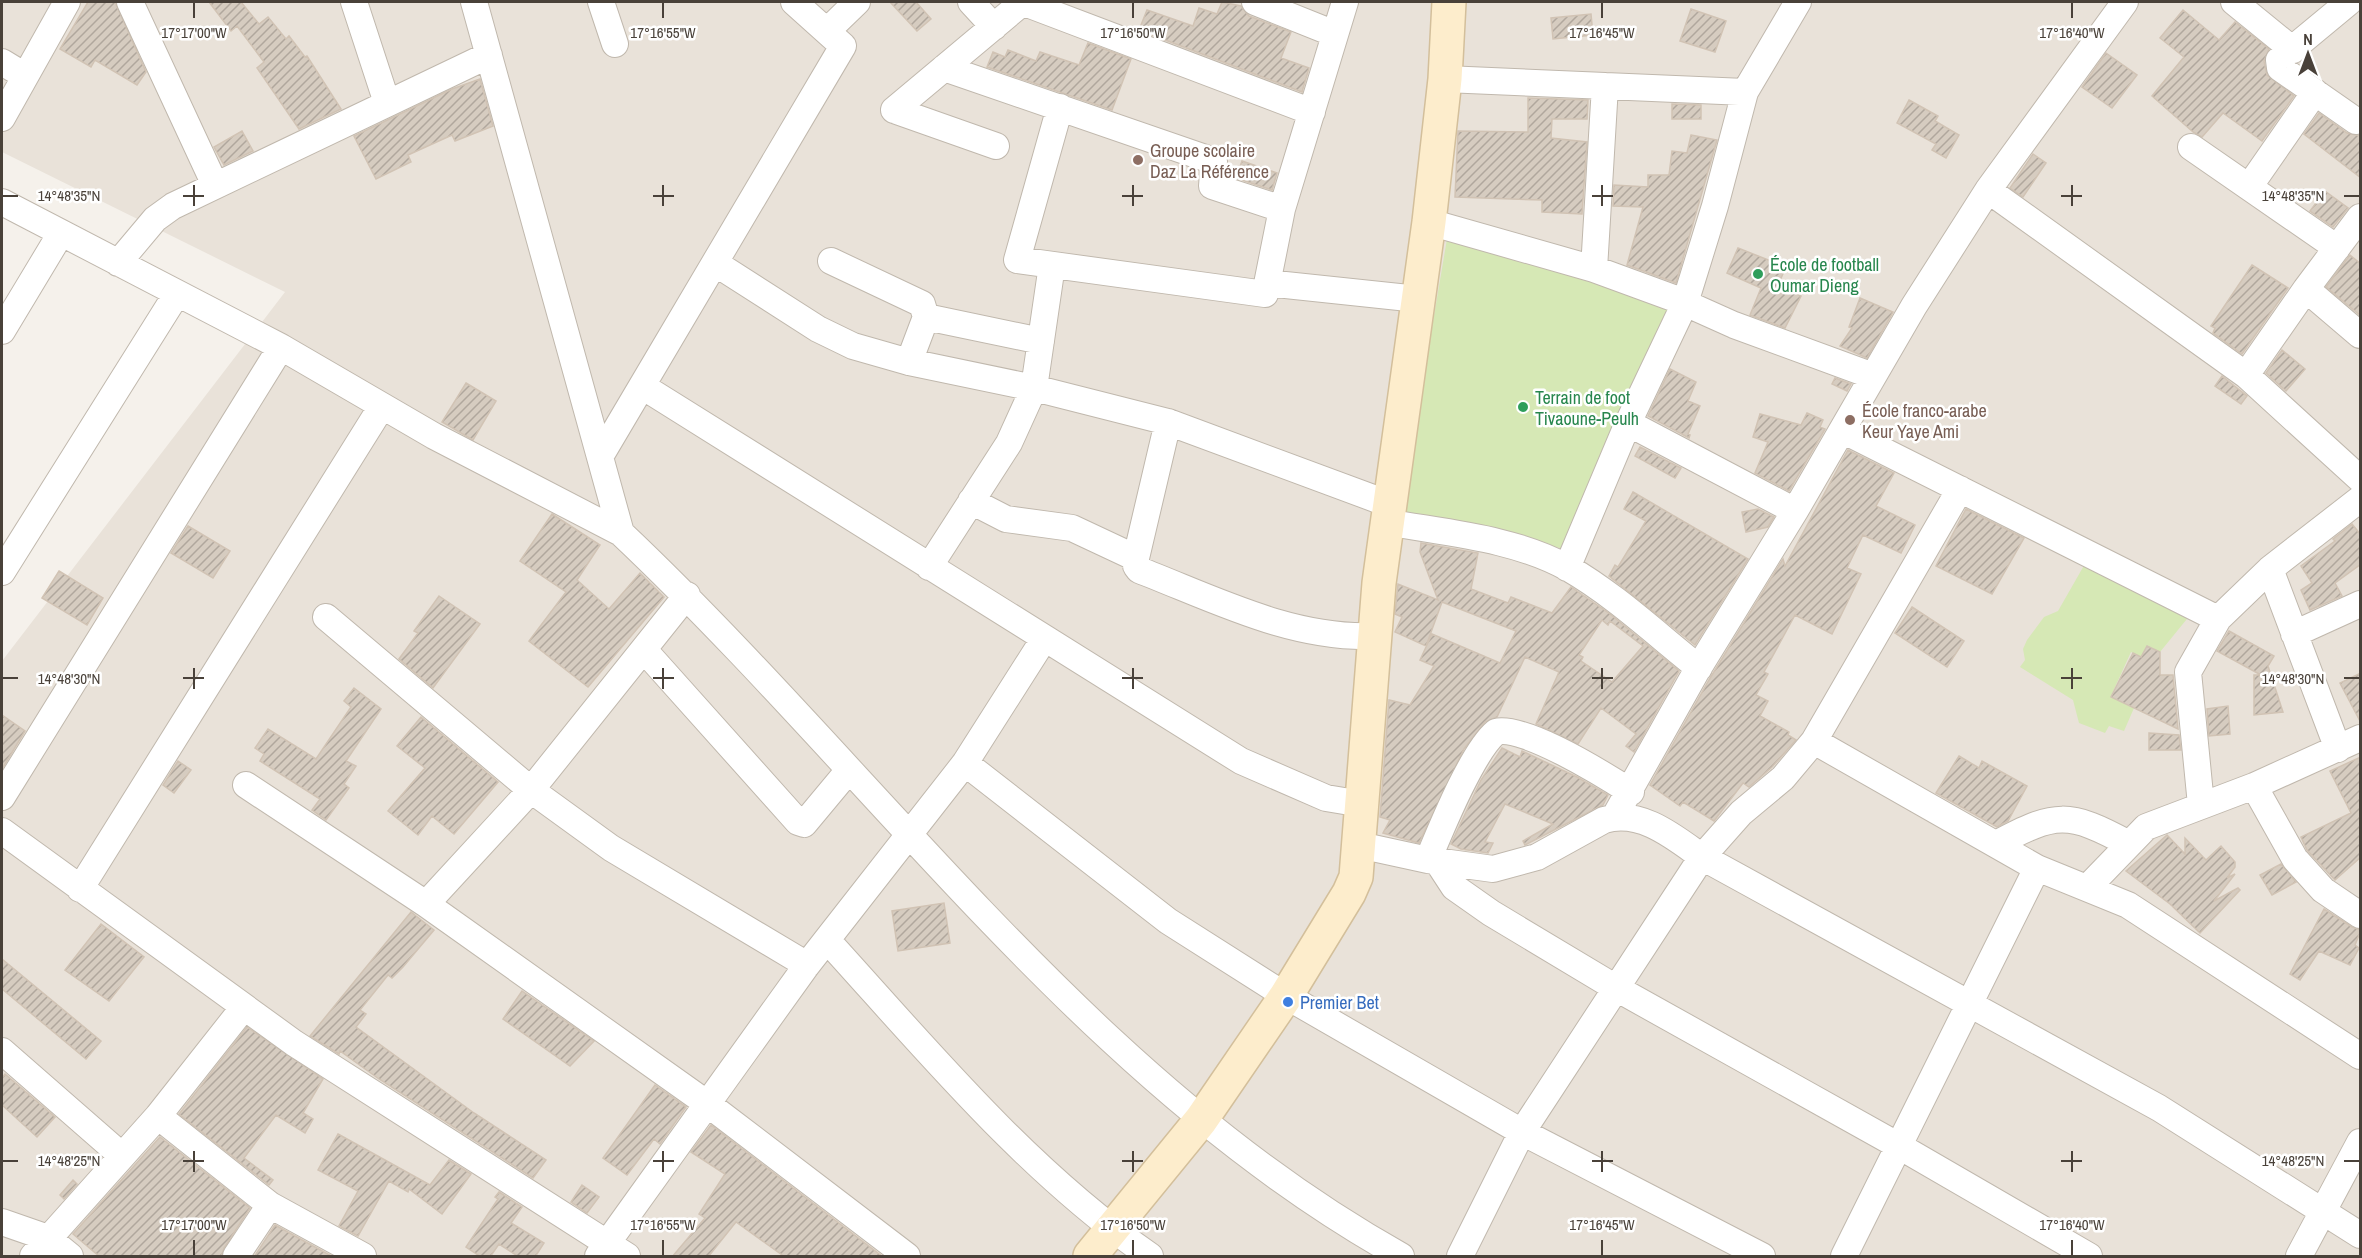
<svg xmlns="http://www.w3.org/2000/svg" width="2362" height="1258" viewBox="0 0 2362 1258" font-family="'Archivo Narrow',sans-serif">
<style>
.residential{fill:#e9e2d9}
.grass{fill:#d6e8b5}
.building{fill:url(#building-hatch);stroke:#d1c3b4;stroke-width:1.5;fill-rule:evenodd}
.lines{fill:none;stroke-linecap:round;stroke-linejoin:round}
.street-casing{stroke:#c0b8ad;stroke-width:28}
.secondary-casing{stroke:#d3bf9b;stroke-width:36}
.street{stroke:#fff;stroke-width:26}
.secondary{stroke:#fdedcc;stroke-width:33}
.ticks{fill:none;stroke:#494139;stroke-width:2}
.education-dot{fill:#8d6e63;stroke:#fff;stroke-width:2}
.leisure-dot{fill:#2e9e5b;stroke:#fff;stroke-width:2}
.shop-dot{fill:#3f7fe0;stroke:#fff;stroke-width:2}
.labels{text-anchor:middle;dominant-baseline:central;stroke-width:5;stroke-linejoin:round;paint-order:stroke}
.education-label{font-size:18px;fill:#785e54;stroke:#fff;text-anchor:start}
.leisure-label{font-size:18px;fill:#27864d;stroke:#fff;text-anchor:start}
.shop-label{font-size:18px;fill:#366cbe;stroke:#fff;text-anchor:start}
.ticks-label{font-size:15px;text-anchor:middle;fill:#494139;stroke:#fff;stroke-width:5;stroke-linejoin:round;paint-order:stroke}
</style>
<defs>
<pattern id="building-hatch" width="6" height="6" patternUnits="userSpaceOnUse" patternTransform="scale(1.5)"><rect width="6" height="6" fill="#d6ccc0"/><path d="M-1 1l2-2M0 6l6-6M5 7l2-2" fill="none" stroke="#b0a79d"/></pattern>
</defs>
<rect width="100%" height="100%" fill="#f5f1eb"/>
<path class="residential" d="M2 2H2360V1256H2V661L285 292 2 152Z"/>
<path class="grass" d="M1448 233 1673 304 1564 549 1401 511Z
M2086 562 2191 614 2160 652 2147 646 2141 657 2131 652 2111 696 2134 708 2124 731 2109 726 2105 733 2079 723 2073 700 2020 667 2025 660 2023 649 2027 640 2044 617 2058 611Z"/>
<path class="building" d="M88 2H115L146 72 137 85 95 60 91 67 60 49Z
M209 2H241L259 24 268 17 286 39 289 36 305 57 307 56 341 109 299 129 257 68 264 62 237 26 231 31Z
M890 2H916L931 19 917 31Z
M1222 2 1241 6 1249 16 1291 32 1281 58 1309 68 1302 92 1139 30 1147 10 1193 26 1199 8 1217 14Z
M1691 9 1726 21 1715 52 1680 41Z
M2183 10 2219 40 2235 22 2269 49 2264 61 2267 75 2294 96 2262 141 2223 113 2202 137 2193 132 2152 96 2184 57 2160 38Z
M1591 14 1593 35 1553 39 1551 18Z
M1088 43 1131 59 1112 110 987 67 993 52 1005 57 1008 50 1036 61 1040 52 1079 65Z
M2106 53 2137 75 2112 108 2082 87Z
M480 79 493 126 455 141 452 135 408 155 411 162 376 179 354 136 452 89Z
M1528 98 1588 100 1587 119H1552L1551 138 1587 142 1582 214 1542 212V200L1455 197 1458 131 1528 132Z
M1909 100 1938 116 1935 121 1959 135 1946 158 1932 150 1936 144 1897 123Z
M1672 104 1701 105V119H1672Z
M2319 113 2347 133 2361 136V178L2304 134Z
M242 131 253 151 224 165 214 147Z
M1691 135 1717 140 1676 283 1627 265 1643 207 1613 206 1614 185 1648 187V175H1669L1672 151 1687 153Z
M2033 154 2046 163 2023 197 2010 188Z
M1242 161 1277 173 1272 190 1236 178Z
M2325 191 2348 208 2333 227 2310 211Z
M1738 248 1786 267 1778 285 1801 296 1785 328 1750 315 1761 288 1727 273Z
M2350 255 2361 264V316L2326 287Z
M2252 265 2288 288 2242 354 2213 333 2215 328 2211 326Z
M1860 298 1893 312 1867 358 1840 346 1852 328 1849 327Z
M2282 350 2305 369 2286 391 2266 373Z
M1670 369 1696 382 1688 401 1700 406 1688 434 1690 435 1689 438 1648 416Z
M2222 376 2247 396 2241 404 2215 386Z
M1835 378 1851 384 1847 391 1832 384Z
M466 383 496 401 473 440 442 422Z
M1807 413 1823 420 1820 427 1825 429 1789 491 1755 473 1768 442 1753 437 1760 414 1801 425Z
M1640 447 1681 468 1675 478 1635 456Z
M1848 450 1894 473 1876 506 1915 525 1901 553 1863 535 1847 568 1861 574 1832 634 1795 615 1764 672 1768 674 1756 695 1768 701 1760 716 1789 732 1788 735 1796 740 1772 767 1749 787 1743 783 1714 821 1683 802 1680 806 1650 785 1709 680 1783 559 1785 566Z
M1633 492 1748 559 1695 645 1609 576 1615 565 1618 567 1646 521 1624 509Z
M1758 509 1774 517 1768 527 1746 532 1742 512Z
M1966 509 2024 538 1992 594 1936 566Z
M552 514 600 545 577 580 609 609 640 573 664 597 588 687 529 641 566 592 520 561Z
M2352 524 2361 535V564L2335 583 2342 596 2310 610 2301 590 2312 583 2301 566 2335 541 2333 539Z
M188 526 230 551 213 578 171 553Z
M1421 543 1478 553 1471 589 1508 603 1511 597 1552 613 1571 587 1610 614 1679 671 1634 752 1626 746 1636 734 1601 708 1578 744 1536 724 1559 672 1525 657 1497 717 1485 722 1464 749 1419 843 1383 833 1390 820 1380 817 1389 700 1410 705 1434 666 1420 660 1432 634 1500 663 1516 631 1442 602 1426 646 1395 632 1402 617 1395 614 1398 584 1438 600 1420 552ZM1602 620 1608 625 1610 621 1643 646 1612 682 1581 661 1583 657 1579 655Z
M59 571 103 598 87 625 42 598Z
M439 596 480 624 433 688 399 659 418 633 414 631Z
M1912 607 1964 641 1947 667 1895 633Z
M2229 631 2274 656 2268 666 2283 712 2254 715V675H2261L2217 651Z
M2147 646 2160 652V675H2173L2178 729 2111 697 2133 653 2141 657Z
M2361 673V723L2340 683Z
M354 688 381 709 346 761 356 766 344 784 349 788 326 820 312 810 320 799 260 761 264 754 255 748 268 729 316 759 351 707 344 701Z
M2228 706 2230 734 2209 736 2207 709Z
M2 715 25 731 2 769Z
M421 717 498 782 454 834 432 816 418 835 388 811 425 768 397 746Z
M2149 733 2179 735 2181 750H2149Z
M1502 748 1520 757 1522 751 1577 777 1608 795 1603 805 1525 845 1523 841 1553 824 1505 804 1485 842 1493 843 1488 853 1461 849 1451 844 1481 780Z
M1959 756 1979 768 1982 761 2027 786 2008 821 1997 827 1936 793Z
M2361 757V857L2335 880 2307 850 2301 837 2351 813 2330 771Z
M178 761 191 770 174 793 163 785Z
M2167 835 2185 854V838L2206 860 2221 846 2235 862V867L2227 878 2235 874 2214 901 2238 888 2240 890 2200 933 2170 904 2126 871Z
M2281 864 2296 882 2272 895 2260 875Z
M944 903 950 943 898 951 892 911Z
M2324 909 2352 927 2361 930 2355 945 2359 948 2350 965 2319 951 2300 980 2290 974Z
M411 912 434 930 403 967 392 978 388 975 360 1010 366 1014 356 1027 474 1113 546 1160 533 1178 379 1079 340 1051 339 1054 310 1036Z
M101 924 144 957 109 1001 65 970Z
M2 959 101 1041 86 1059 2 989Z
M522 991 594 1041 570 1066 503 1019Z
M247 1027 323 1079 303 1113 313 1119 305 1133 276 1115 244 1158 273 1180 269 1185 179 1114Z
M5 1074 55 1117 37 1137 2 1105V1078Z
M655 1085 686 1107 660 1144 654 1139 627 1175 603 1158Z
M711 1125 883 1257H785L736 1222 708 1257H672L705 1218 699 1214 725 1174 691 1152Z
M338 1134 430 1185 449 1160 471 1174 442 1214 409 1189 408 1192 389 1181 358 1236 339 1226 358 1191 318 1170Z
M160 1137 250 1208 224 1248 221 1257H100L73 1234Z
M73 1180 77 1184 64 1199 60 1195Z
M582 1185 599 1197 587 1213 571 1202Z
M499 1192 522 1207 511 1223 544 1243 535 1257H519L499 1244 490 1257H481L466 1247 498 1199 495 1197Z
M275 1225 333 1257H254Z"/>
<g class="lines">
<defs>
<path id="street" d="M130 2 215 185
M354 2 387 103
M474 2 621 533C877 775 1088 1082 1401 1256
M601 2 615 44
M971 2 994 27
M1022 2 1312 112
M1255 2 1335 34
M2234 2 2293 50
M2349 2 2279 60 2280 68 2356 121
M827 31 857 2
M2 62 25 76
M944 68 1214 161 1212 186 1282 209
M1445 79 1745 92
M1060 107 1017 260 1265 294 1282 209 1345 2
M894 110 1023 2
M894 110 996 146
M2 118 67 2
M2191 147 2337 248
M2249 187 2315 92
M1988 190 2246 375 2360 479
M2 202 281 347 434 436 621 533
M1429 222 1594 269 1676 299 1734 325 1873 376
M831 261 922 304 926 317 909 362
M118 263 155 219 173 206 489 55
M715 263 818 329 853 346 909 362 1034 388 1168 422 1389 504
M1594 269 1605 86
M1267 283 1418 299
M2306 289 2360 335
M926 317 1041 341
M2 331 61 233
M2246 375 2306 289 2360 217
M642 386 1241 761 1326 798 1362 804
M1168 422 1136 558V566L1139 570C1214 599 1291 639 1373 636
M1628 423 1795 511
M1842 430 2218 619
M601 455 843 46 794 2
M971 501 1006 519 1072 528 1136 558
M1386 522C1446 533 1514 538 1568 568 1615 595 1656 634 1699 668
M929 567 1009 443 1034 388 1052 265
M1567 568 1628 423 1685 303 1715 206 1745 92 1798 2
M2270 569 2338 749
M2 572 176 295
M326 617 531 790 611 848 807 965
M2294 634 2360 604
M645 651 798 822 804 824 849 770
M1814 741 2037 868 2128 905 2360 1056
M965 763 1168 921 1286 996 1522 1132 1762 1256
M246 785 426 904 709 1105 907 1256
M2254 786 2295 859 2323 890 2360 915
M2 797 281 347
M2201 805 2188 672 2218 619 2270 569 2360 499
M1615 816 1696 672 1795 511 1914 306 1988 190 2125 2
M2 831 294 1043 627 1256
M1996 844C2056 812 2068 811 2129 844
M1359 845 1428 860 1493 869 1537 857 1604 820C1641 809 1674 837 1702 857L2159 1108 2360 1235
M1428 860C1441 829 1472 752 1496 732 1523 724 1606 776 1631 792
M1437 861 1454 887 1491 913 1616 988 1899 1146 2089 1256
M2087 888 2146 827 2254 786 2360 738
M80 889 382 406
M426 904 531 790 687 595
M827 940C928 1051 1026 1170 1150 1256
M2 1051 121 1155
M158 1116 270 1205 363 1256
M2 1222 48 1238 70 1256
M33 1256 158 1116 244 1007
M236 1256 270 1205
M598 1256 807 965 965 763 1044 639
M1460 1256 1522 1132 1702 857 1741 813 1783 778 1814 741 1960 489
M1844 1256 2037 868
M2299 1256 2360 1142"/>
<path id="secondary" d="M1090 1256 1201 1120 1286 996 1349 893 1356 877 1379 583 1429 222 1445 79 1449 2"/>
</defs>
<use href="#street" class="street-casing"/>
<use href="#secondary" class="secondary-casing"/>
<use href="#street" class="street"/>
<use href="#secondary" class="secondary"/>
</g>
<path class="ticks" d="M194 3V18M663 3V18M1133 3V18M1602 3V18M2072 3V18M194 185V206M663 185V206M1133 185V206M1602 185V206M2072 185V206M3 196H18M183 196H204M653 196H674M1122 196H1143M1592 196H1613M2061 196H2082M2344 196H2359M194 668V689M663 668V689M1133 668V689M1602 668V689M2072 668V689M3 678H18M183 678H204M653 678H674M1122 678H1143M1592 678H1613M2061 678H2082M2344 678H2359M194 1151V1172M663 1151V1172M1133 1151V1172M1602 1151V1172M2072 1151V1172M3 1161H18M183 1161H204M653 1161H674M1122 1161H1143M1592 1161H1613M2061 1161H2082M2344 1161H2359M194 1240V1255M663 1240V1255M1133 1240V1255M1602 1240V1255M2072 1240V1255"/>
<g class="education-dot">
<circle cx="1138" cy="160" r="6"/>
<circle cx="1850" cy="420" r="6"/>
</g>
<g class="leisure-dot">
<circle cx="1758" cy="274" r="6"/>
<circle cx="1523" cy="407" r="6"/>
</g>
<circle class="shop-dot" cx="1288" cy="1002" r="6"/>
<g class="labels">
<g class="education-label">
<text x="1150" y="150">Groupe scolaire<tspan x="1150" dy="21">Daz La Référence</tspan></text>
<text x="1862" y="410">École franco-arabe<tspan x="1862" dy="21">Keur Yaye Ami</tspan></text>
</g>
<g class="leisure-label">
<text x="1770" y="264">École de football<tspan x="1770" dy="21">Oumar Dieng</tspan></text>
<text x="1535" y="397">Terrain de foot<tspan x="1535" dy="21">Tivaoune-Peulh</tspan></text>
</g>
<g class="shop-label">
<text x="1300" y="1002">Premier Bet</text>
</g>
</g>
<g class="ticks-label">
<text x="194" y="38">17°17'00"W</text>
<text x="663" y="38">17°16'55"W</text>
<text x="1133" y="38">17°16'50"W</text>
<text x="1602" y="38">17°16'45"W</text>
<text x="2072" y="38">17°16'40"W</text>
<text x="69" y="201">14°48'35"N</text>
<text x="2293" y="201">14°48'35"N</text>
<text x="69" y="684">14°48'30"N</text>
<text x="2293" y="684">14°48'30"N</text>
<text x="69" y="1166">14°48'25"N</text>
<text x="2293" y="1166">14°48'25"N</text>
<text x="194" y="1230">17°17'00"W</text>
<text x="663" y="1230">17°16'55"W</text>
<text x="1133" y="1230">17°16'50"W</text>
<text x="1602" y="1230">17°16'45"W</text>
<text x="2072" y="1230">17°16'40"W</text>
</g>
<rect width="2362" height="1258" fill="none" stroke="#494139" stroke-width="6"/>
<g transform="translate(2308 54)" stroke="#ffffff" stroke-width="4.5" paint-order="stroke">
<path d="M0-4.5L10 22L0 15L-10 22Z" fill="#494139"/>
<text y="-9" font-size="16" font-weight="bold" text-anchor="middle" fill="#494139">N</text>
</g>
</svg>
